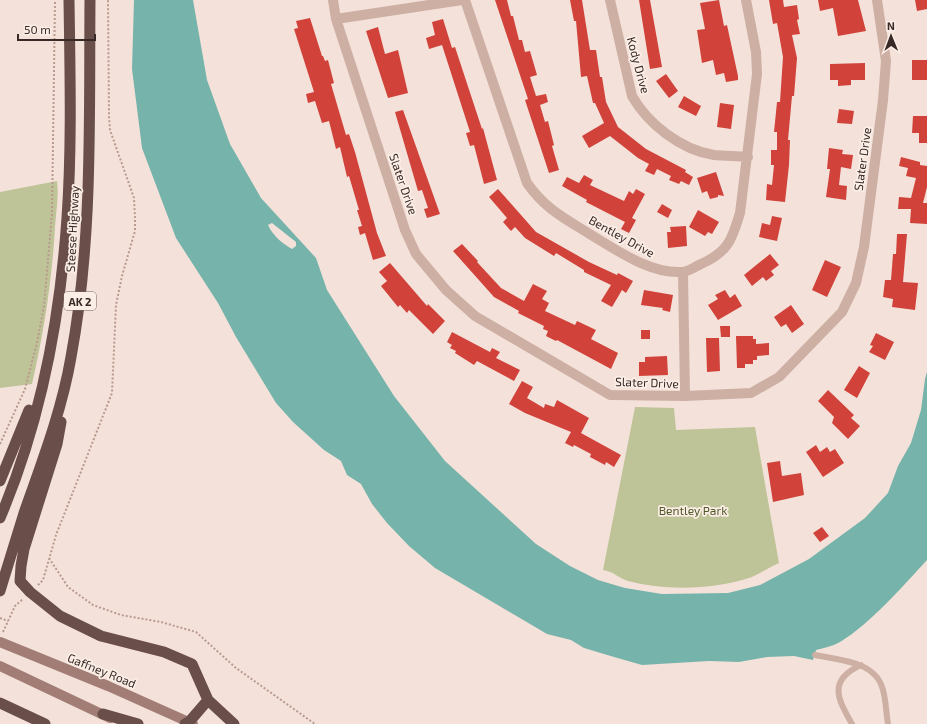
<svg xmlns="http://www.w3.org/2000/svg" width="927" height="724" viewBox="0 0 927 724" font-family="'Exo 2',sans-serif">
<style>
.green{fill:#bec498}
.water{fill:#76b3aa;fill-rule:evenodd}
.building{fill:#d1423a}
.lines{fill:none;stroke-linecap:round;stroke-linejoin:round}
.path{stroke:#b9998e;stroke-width:2;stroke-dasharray:2 2;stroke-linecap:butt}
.service{stroke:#cdafa4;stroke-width:6}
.minor{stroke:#cdafa4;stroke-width:10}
.secondary{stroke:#a17d75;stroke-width:10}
.trunk{stroke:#6a4e4a;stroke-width:11}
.labels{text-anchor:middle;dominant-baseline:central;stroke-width:3.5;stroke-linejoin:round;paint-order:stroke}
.shield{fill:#fbeee6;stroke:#726460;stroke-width:1}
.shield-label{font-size:11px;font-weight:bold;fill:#382927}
.street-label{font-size:12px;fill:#382927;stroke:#fbeee6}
.park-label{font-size:12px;fill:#505828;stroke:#fbeee6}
</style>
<rect width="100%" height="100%" fill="#f4e2da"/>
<path class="green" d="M57 181C59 196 56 212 55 227 52 280 44 332 32 384L0 388V192Z
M635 407 674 408 676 430 755 427 779 563C770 567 761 573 752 577 714 590 666 591 628 581 618 578 615 572 603 570Z"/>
<path class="water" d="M134 0H193L207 80 230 144 261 198 316 258 327 290 394 396 445 461 536 544 570 566 598 580 625 588 662 594 728 593 760 585 809 559 865 518 888 493 898 466 911 443 921 410 925 379 927 372V560C902 587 871 623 840 642 833 646 824 648 816 650L813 660 794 656 767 657 739 662 709 661 642 665 614 657 584 648 571 640 547 634 435 568 409 546 387 523 372 504 361 484 347 475 341 461 324 450 293 422 276 403 236 337 218 303 176 238 142 148 132 69ZM272 223 296 242V246L292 249C282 243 273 236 268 225Z"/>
<path class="building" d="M495 0H507L511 16H513L519 40H522L525 52 530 51 537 75 530 77 536 96 546 94 548 102 540 105 545 122 548 121 554 145 552 146 559 170 549 173 525 100 528 99Z
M570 0H582L590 50H596L600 77H602L606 102 618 127 646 149 686 170 685 172 693 177 689 185 681 181 679 184 669 180 671 176 657 169 654 175 645 171 649 164 638 158 610 136 589 148 582 136 604 123 595 103H593L587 76 581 77 576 21H574Z
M639 0H650L662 67 650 69Z
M719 0 724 26 727 25 738 76V80L726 82 724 73 716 75 713 60 702 63 697 30 705 29 700 3Z
M769 0H783L784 7 797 5 799 19 797 20 800 34 792 35 797 58 794 96H792L788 140H790L789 165 785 202 766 200 767 184 772 185 774 165H771V150H777V132H774L777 102H780L783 57 777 23 773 24Z
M818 0H858L866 31 838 36 833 8 820 11Z
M915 0H927V9L917 11Z
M310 18 322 56H323L325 61 328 60 334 83 331 84 346 135 349 134 355 152 377 233 386 256 373 260 365 233 360 235 358 227 362 226 357 210H359L349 176 347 177 340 147 336 149 329 121 322 123 315 101 308 103 306 94 314 92 294 29 298 28 296 21Z
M443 19 452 48 455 47 482 129 483 128 497 180 484 184 474 145 470 146 466 133 470 132 442 45 429 49 426 38 435 35 432 22Z
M378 27 385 54 398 50 408 93 388 98 366 31Z
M912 60H927V80H912Z
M865 63V80H851V85L838 86V80H830V64Z
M666 74 678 91 669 98 656 81Z
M684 96 701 106 696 116 678 107Z
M720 103 734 105 731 129 717 127Z
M839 109 854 111 852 124 837 123Z
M403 110 440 214 427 218 424 209 428 208 422 190 418 191 395 112Z
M913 116H927V143H919V133H912Z
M829 148 843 150 842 154 853 155 851 169 841 167 839 185 847 186 846 200 826 197 830 169H827Z
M901 157 920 162V165L927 166V187L923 203H927V224L910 223 911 209H898L899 197 911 198 916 178 906 176 908 168 899 166Z
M716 172 724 196 718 195V197L710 199 707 191 702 193 697 178Z
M584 175 593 180 590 185 624 201 629 191 633 194 636 189 645 194 632 218 636 220 629 233 621 229 625 222 586 202 587 200 562 186 567 177 579 183Z
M498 189 536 232 589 262 617 275 618 273 633 281 626 293 622 290 612 307 601 301 611 285 584 272V270L556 253 554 256 525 238 515 227 511 231 503 222 507 218 489 197Z
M662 204 672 210 668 218 657 212Z
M698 210 719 222 712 234 708 232 705 236 689 227Z
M772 216 782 218 777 241 759 237 762 223 770 225Z
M686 226 687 246 668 248 667 232H671L670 227Z
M897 234H907L903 282 918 283 915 310 892 307 893 299 883 297 885 280H891L893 254H896Z
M462 244 478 261 477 262 501 288 524 301 533 284 547 291 542 299 549 303 545 311 575 325 577 321 596 330 591 339 618 353 611 369 557 340 556 341 546 336 548 331 543 329 544 326 518 313 519 311 494 297 453 251Z
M770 254 779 265 771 271 774 275 766 281 763 277 752 286 744 275Z
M825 260 841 267 827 297 812 290Z
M390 263 427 306 428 304 445 321 433 334 409 310 407 313 400 305 398 307 381 286 387 281 379 272Z
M644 290 673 295 670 312 662 310 663 308 641 305Z
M725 290 730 298 735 294 742 306 718 320 708 305 718 299 715 295Z
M791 305 804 324 792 333 786 324 781 327 774 317Z
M720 326H730V337H721Z
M641 330H650V339H641Z
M452 332 490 352 492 348 500 352 496 358 520 370 514 381 477 361 474 365 455 353 456 351 450 348 452 345 447 342Z
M876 333 894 342 885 360 869 352 873 346 870 345Z
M736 336H753V339H756V344L769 343V355L757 356V360H753V364H745V368H737Z
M706 338H719L720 371 707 372Z
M667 356 668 375 639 376V362H645V357Z
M859 366 870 373 857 398 844 390Z
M522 381 533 387 527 398 544 408 545 404 554 407 557 400 589 418 581 433 621 455 614 467 606 462 605 465 590 457 591 454 574 445 573 447 565 443 571 432 525 413 509 404Z
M828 390 854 415 851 418 860 426 848 439 832 423 834 417 818 401Z
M816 445 820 452 827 447 830 452 835 449 844 463 823 477 806 452Z
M780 461 782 476 801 473 804 495 773 502 767 463Z
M822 527 829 536 820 542 813 533Z"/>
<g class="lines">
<path class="path" d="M0 444 25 389 37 343 44 306 52 214 55 0
M49 558 68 587 93 605 121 615 161 622 196 632 236 668 315 724
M38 585 43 580 56 535 112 393 116 305 122 276 135 231V218L134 198 110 130 109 116 108 0
M0 618 8 621
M3 632 15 606 23 599"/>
<path class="service" d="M815 655C839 660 876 661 883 690 886 700 886 713 888 724
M852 724C837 698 828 680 861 665"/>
<path class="minor" d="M333 0 336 19 405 230 416 254 446 290 475 316 610 395 685 396 751 393 779 377 842 312 856 283 864 247 883 100 886 61 877 0
M465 0 527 183C546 210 566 219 593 236 618 251 651 274 682 272 688 272 696 266 701 264 728 252 732 240 740 213L757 74 756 52 746 0
M610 0 632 96C648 124 681 150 714 155 725 156 737 156 748 157
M336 19 462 0
M683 272 685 396"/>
<path class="secondary" d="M0 642 108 686 193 724
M0 666 110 718"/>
<path class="trunk" d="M61 422 57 444 24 549 21 566 20 581 30 592 60 616 101 636 164 652 192 664 208 700 234 724
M0 481 29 410
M0 518C40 424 60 320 67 218 72 146 70 72 69 0
M0 591C8 565 16 539 24 513 42 462 62 410 71 357 93 239 89 119 90 0
M0 703 45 724
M103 714 138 724
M185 724 189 722 208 700"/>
</g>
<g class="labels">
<rect class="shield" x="64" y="292" width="32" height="18" rx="3"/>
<g class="shield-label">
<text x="80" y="301">AK 2</text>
</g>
<g class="street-label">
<text transform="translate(639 65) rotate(75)">Kody Drive</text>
<text transform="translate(862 159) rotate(-82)">Slater Drive</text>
<text transform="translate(404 184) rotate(71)">Slater Drive</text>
<text transform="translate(72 229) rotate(-87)">Steese Highway</text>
<text transform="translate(622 236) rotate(29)">Bentley Drive</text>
<text transform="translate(647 382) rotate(2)">Slater Drive</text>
<text transform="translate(102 670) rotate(22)">Gaffney Road</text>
</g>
<g class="park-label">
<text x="693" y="510">Bentley Park</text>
</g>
</g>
<g transform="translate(891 36) rotate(359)" stroke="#fbeee6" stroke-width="3" paint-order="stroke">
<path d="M0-3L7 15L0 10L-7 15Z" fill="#382927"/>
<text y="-6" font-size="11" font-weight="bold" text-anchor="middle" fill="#382927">N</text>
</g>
<path d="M18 34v6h77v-6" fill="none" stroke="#382927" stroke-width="2"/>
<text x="24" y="34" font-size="12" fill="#382927" stroke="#fbeee6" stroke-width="3" paint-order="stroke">50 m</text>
</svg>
